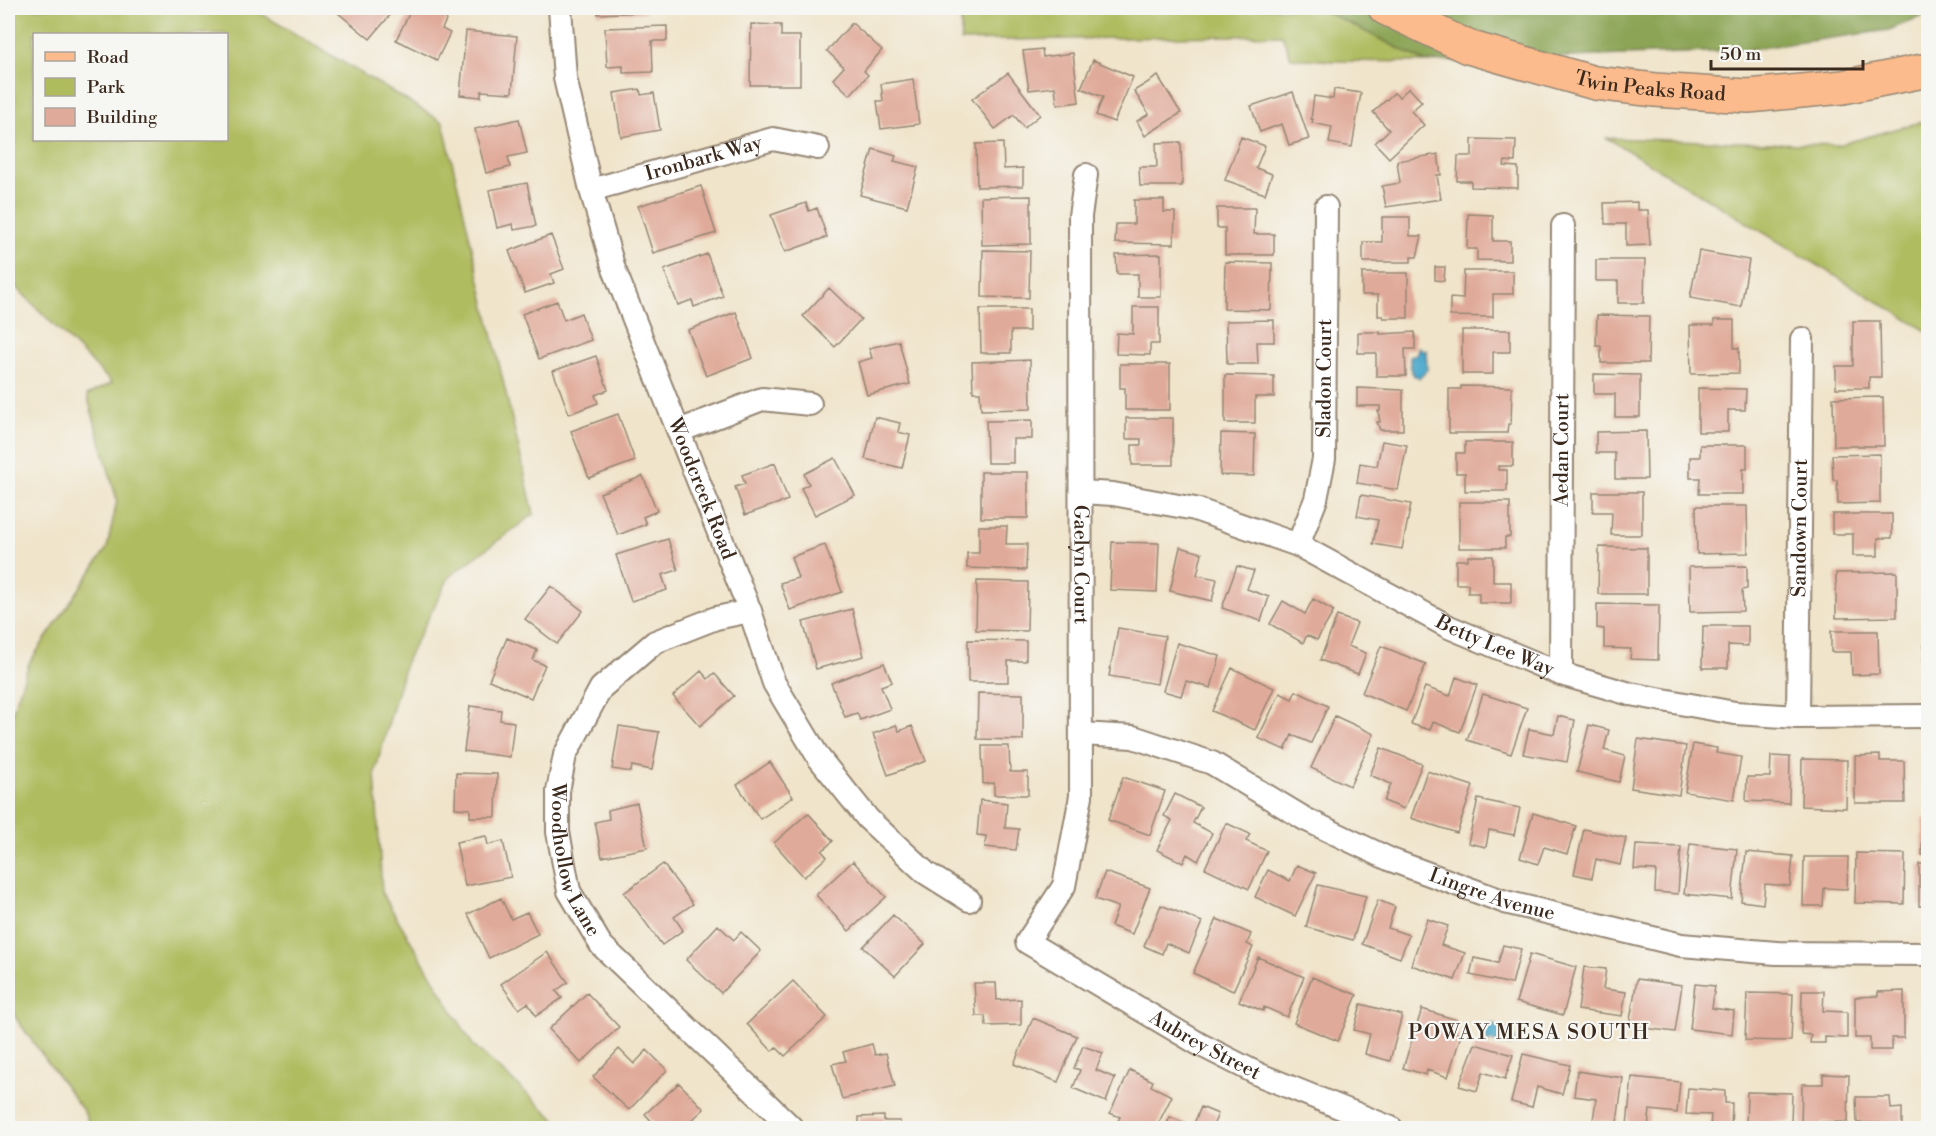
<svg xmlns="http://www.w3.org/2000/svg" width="1936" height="1136" viewBox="0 0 1936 1136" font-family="'Libre Bodoni',serif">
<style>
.green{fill:#afbc5e;stroke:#75733e;stroke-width:1.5;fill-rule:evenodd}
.forest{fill:#8ba455;stroke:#63673a;stroke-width:1.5}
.water{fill:#4ea9cc;stroke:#446a75;stroke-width:1.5}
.building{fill:#e0aa9a}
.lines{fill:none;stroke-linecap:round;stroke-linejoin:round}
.minor-casing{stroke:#968774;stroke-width:26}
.primary-casing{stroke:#968774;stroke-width:36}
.minor{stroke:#fff;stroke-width:22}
.primary{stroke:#fbbb8c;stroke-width:33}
.labels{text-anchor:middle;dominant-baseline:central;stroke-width:4.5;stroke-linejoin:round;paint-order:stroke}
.street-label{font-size:20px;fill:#3b2a1e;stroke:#f6f6f2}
.neighbourhood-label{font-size:21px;letter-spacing:1.5px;fill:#3b2a1e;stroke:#f6f6f2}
</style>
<rect width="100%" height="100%" fill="#f6f6f2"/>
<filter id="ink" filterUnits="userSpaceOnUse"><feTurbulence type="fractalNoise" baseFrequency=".0167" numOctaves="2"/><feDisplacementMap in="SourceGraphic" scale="12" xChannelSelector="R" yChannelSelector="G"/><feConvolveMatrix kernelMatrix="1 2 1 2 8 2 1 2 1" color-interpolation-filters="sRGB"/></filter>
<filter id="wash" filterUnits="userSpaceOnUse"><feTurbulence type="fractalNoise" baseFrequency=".008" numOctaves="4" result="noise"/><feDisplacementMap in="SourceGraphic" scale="24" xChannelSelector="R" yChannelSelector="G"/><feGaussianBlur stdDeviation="1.35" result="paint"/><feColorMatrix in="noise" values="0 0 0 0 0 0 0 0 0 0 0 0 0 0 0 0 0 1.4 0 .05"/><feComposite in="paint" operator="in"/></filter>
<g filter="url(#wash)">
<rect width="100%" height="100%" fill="#f0e4ca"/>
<path class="green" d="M8 8H252L443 122 534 514 450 576 406 661 375 772 382 893 473 1045 565 1128H91L84 1112 20 1024 8 1005V725L29 663 107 548 117 500 87 395 112 383 8 279ZM34 34H226V140H34Z
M961 8H1319L1426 62 1333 61 1291 58 1282 35 961 41Z
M1928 120V332L1607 138 1838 145Z"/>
<path class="forest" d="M1319 8H1928V14L1889 30 1737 51 1426 62Z"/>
<path class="water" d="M1419 347 1424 351 1426 349 1427 370 1419 378 1413 375 1410 368V356L1416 355Z
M1493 1024 1509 1032 1515 1039 1513 1045 1509 1046 1491 1041 1489 1043 1487 1042 1483 1028Z"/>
<g id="blocks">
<path class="building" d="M332 8H396L370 39Z
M412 8H430L448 16 442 29 450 33 437 60 396 40Z
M598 8H647V12L598 14Z
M852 23 882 50 864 71 868 75 850 95 833 79 844 67 827 51Z
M751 24 781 25V36H800V85H750Z
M667 26V41H652L653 72 623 73V66L607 67 605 28Z
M466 31 517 36 512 93 481 91V97L460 95Z
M1042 49 1043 57 1073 53 1079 102 1057 105 1055 87 1029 90 1023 51Z
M1093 60 1133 77 1114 122 1096 115 1103 97 1081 88Z
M1008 73 1040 115 1024 128 1014 115 995 129 972 99Z
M1158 76 1181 113 1145 136 1137 121 1149 114 1134 91Z
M913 79 919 124 881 129 877 101H883L881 84Z
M1409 88 1422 102 1411 111 1424 125 1389 158 1375 143 1389 130 1373 112 1394 93 1399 97Z
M640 89 641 95 654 93 660 130 621 137 614 93Z
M1334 89 1361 93 1352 147 1329 143 1332 127 1312 123 1313 119H1311L1314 96 1333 99Z
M1293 92 1309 139 1289 145 1282 124 1260 132 1251 106Z
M519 119 527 153 508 157 510 167 486 173 475 129Z
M1241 137 1265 146 1256 168 1272 174 1265 194 1225 180Z
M1472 139 1516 140 1515 162 1505 161 1504 166 1518 167V188L1471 187V181H1457L1458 156H1472Z
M1181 142 1182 186H1140L1139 167H1157L1156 143Z
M1003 143 1004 169 1023 168V186L977 187 976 144Z
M873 149 896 156 894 161 918 167 907 207 860 195Z
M1438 154 1441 175H1437L1441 199 1386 207 1382 186 1400 183 1397 161Z
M527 183 536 226 514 230 513 224 497 228 489 190Z
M701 186 716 233 653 253 638 206Z
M1031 196V244L982 245 981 197Z
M1134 200H1164V212H1175L1174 244 1115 243 1116 224H1134Z
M1637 202V210H1648L1650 245 1626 246V224H1605L1604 203Z
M806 203 809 211 817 208 827 237 785 252 771 215Z
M1217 208H1255L1254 234H1274V255H1225V228H1217Z
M1468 214 1493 215V241H1510V261L1477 260V249H1467Z
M1382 217H1410V236H1422L1417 257H1411V262H1363V242H1382Z
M551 235 564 269 551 274 554 283 525 293 509 251Z
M983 250 1030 251 1029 298 982 297Z
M1699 251 1749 260 1741 307 1690 298Z
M707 254 723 296 694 307 692 300 678 305 664 270Z
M1161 254V297H1138V274H1117L1116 255Z
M1596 260H1645L1644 303H1618V281H1596Z
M1225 262 1272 263 1271 310 1224 309Z
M1435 267H1445L1444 281 1435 280Z
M1464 271H1513V294H1493V317L1450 316V298L1463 299Z
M1362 273H1408V318H1383V316H1378V295H1362Z
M829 288 861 319 835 347 803 316Z
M557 301 564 320 581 313 591 340 539 359 522 314Z
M1133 307H1159V344H1150V355L1116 354 1117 333 1133 334Z
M980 309H1029V331H1011V353H981Z
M736 312 753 358 706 376 688 330Z
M1597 315 1649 316 1648 363H1601V346H1596Z
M1274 320V342H1257L1258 364H1227L1226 321Z
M1714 320H1734V348H1739V373L1691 374 1690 325H1714Z
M1853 321H1880L1881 377H1869V388H1836V366H1853Z
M1462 330H1510V352H1493V374H1462Z
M1358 332H1380V334L1415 332V349H1405L1406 376H1376V353H1358Z
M899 341 910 384 867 395 858 362 872 358 869 348Z
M596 356 608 390 595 395 598 403 569 414 553 371Z
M1030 360 1031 409 981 410 980 392H973L972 362Z
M1120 364H1170V410H1125V388H1120Z
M1594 374 1640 375V417H1615V394H1594Z
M1225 375 1274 376V397H1255V423H1225Z
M1461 386 1512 387 1511 424H1508L1507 433H1449V389H1461Z
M1357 388 1403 390V430H1380L1377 422H1380L1378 411H1380V406H1357Z
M1698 388 1746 389 1745 410H1728V432H1698Z
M1883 397 1884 446H1834L1833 398Z
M618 414 635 461 589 478 571 431Z
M875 417 900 423 898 432 910 435 902 468 865 459Z
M1126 418H1173V465H1132V445H1141V439H1126Z
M1924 418H1928V444H1924Z
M1032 420V439H1013V463H987L986 421Z
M1646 431 1647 479H1615V453H1596V432Z
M1221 433 1255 434 1254 476 1220 475Z
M1382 441 1407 445 1398 490 1357 483 1360 463 1377 466Z
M1465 442H1513V466H1498V470H1507V491H1465V473H1456V453H1465Z
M1700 445H1747V469H1743V494H1699L1700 478H1690V457H1700Z
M1880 454V503L1838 504 1837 480H1833L1832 455Z
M835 458 855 495 815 515 801 488 809 484 804 474Z
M775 463 788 500 745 515 735 487 745 484 742 475Z
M981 472H1028V518H981Z
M643 476 657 511 643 517 646 524 618 535 600 493Z
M1593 492H1642V535H1611L1612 512H1593Z
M1361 495 1411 504 1402 549 1373 544 1378 520 1357 516Z
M1459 502H1510V537H1505V548H1459Z
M1696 506H1747L1748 553 1697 554Z
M1832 514H1892V538H1878V556H1853V534H1832Z
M979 526H1007L1006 544H1027L1026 570 967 568V553H979Z
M668 539 678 570 662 575 667 590 631 601 616 555Z
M1112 542 1159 543 1157 592 1110 590Z
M825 545 842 592 790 610 780 583 798 578 791 557Z
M1180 547 1202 553 1197 575 1217 579 1212 601 1170 591Z
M1599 547 1647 548V594H1598Z
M1468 556H1493V582H1511V603H1479V593H1468V584H1456V560H1468Z
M1237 566 1254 571 1247 589 1269 597 1261 621 1222 608Z
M1747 566V589L1742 590 1743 611 1690 612 1689 567Z
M1897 572V617L1836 618V573Z
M977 581 1028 582 1027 631 976 630Z
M551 586 583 611 557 644 525 619Z
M1313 599 1334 611 1317 640 1307 635 1303 643 1270 624 1283 601 1305 614Z
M1597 604 1659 605 1658 660 1630 659 1631 649 1604 648V629L1597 628Z
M852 609 864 656 816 669 803 622Z
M1337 616 1357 623 1348 646 1366 653 1358 674 1320 660Z
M1703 626H1748V646L1728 645V668H1702Z
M1118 628 1165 636 1157 684 1109 676Z
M1831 631H1878L1879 674 1852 675 1851 652H1831Z
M507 638 537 650 533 660 545 665 531 698 489 680Z
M1924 638H1928V673H1923Z
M968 640 1026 641V661H1008V682H968Z
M1177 643 1220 656 1211 688 1186 681 1181 696 1163 691Z
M1381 646 1426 664 1406 711 1362 693Z
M884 663 892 682 881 686 890 709 860 720 857 713 845 717 831 683Z
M1232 668 1274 688 1255 730 1212 711Z
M701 671 708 679 714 673 734 696 700 726 673 696Z
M1456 677 1477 685 1460 732 1433 722 1430 730 1411 724 1425 687 1450 696Z
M1296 691 1328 706 1311 743 1292 735 1285 750 1258 738 1280 693 1292 699Z
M978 693 1023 694V740L977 739Z
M1483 694 1527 708 1511 754 1467 740Z
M470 706 501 710 500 720 514 722 510 757 464 751Z
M1335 716 1374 734 1350 786 1311 768Z
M1558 716 1575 720 1567 762 1523 754 1529 729 1554 734Z
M896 725 899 731 912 726 926 761 888 775 873 734Z
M1589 725 1609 730 1604 750 1625 756 1619 782 1577 772Z
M619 726 659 732 652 770 632 766 631 772 612 769Z
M1638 739 1686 746 1679 795 1631 788Z
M1693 744 1717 748 1716 753 1741 757 1734 800 1685 792Z
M982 746H1009L1010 772H1028V795H994V783L983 784Z
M1381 748 1422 764 1404 809 1384 801 1391 784 1370 775Z
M1880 755V761H1904L1905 803H1855V756Z
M1771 756 1790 757 1789 803 1746 801 1747 777H1770Z
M1802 759 1847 760 1846 808 1801 806Z
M770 762 793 797 760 819 737 785Z
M1427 771 1473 786 1457 833 1411 818Z
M456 773 497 774 496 817H470V809L455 808Z
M1123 777 1165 791 1150 835 1108 820Z
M1175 794 1201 807 1193 823 1212 833 1198 861 1187 854 1183 863 1157 850 1172 820 1164 816Z
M1478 799 1520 808 1514 835 1489 830 1486 847 1468 843Z
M980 800 1007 803 1005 828 1019 829 1016 850 985 847 986 836 977 835Z
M637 803 647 848 602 857 595 822 609 819 608 810Z
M808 813 833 841 822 851 827 857 804 877 774 843Z
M1533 813 1576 826 1567 854 1544 847 1538 864 1520 858Z
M1923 818 1928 819V856L1922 855Z
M1226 823 1250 834 1246 841 1267 851 1249 889 1205 868Z
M1584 829 1626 838 1620 865 1596 859 1592 878 1574 874Z
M486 836 488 845 503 841 511 877 465 886 456 842Z
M1690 844 1737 849 1732 899 1684 894Z
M1636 845 1681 847 1678 894 1655 892 1656 870 1634 869Z
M1746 852 1793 856 1790 886 1765 884 1763 904 1741 901Z
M1856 853 1905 854 1904 904 1855 903Z
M1804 857H1848L1847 889 1824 888 1823 906H1803Z
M853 861 886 897 849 931 816 895Z
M663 864 693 904 674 917 683 930 662 945 624 893Z
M1919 864H1928V906H1919Z
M1297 865 1316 873 1295 916 1255 897 1268 870 1290 881Z
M1105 872 1150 888 1132 934 1111 926 1118 907 1095 899Z
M1318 885 1366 896 1353 940 1306 927Z
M501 898 511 919 527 912 538 934 489 958 468 914Z
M1378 900 1395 907 1388 928 1409 935 1400 958 1362 944Z
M1161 905 1202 922 1189 953 1166 943 1162 954 1144 946Z
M893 915 925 944 895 976 863 947Z
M1217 919 1251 934 1247 944 1253 947 1233 991 1193 973Z
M1427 919 1448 926 1441 945 1465 953 1455 980 1411 965Z
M718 925 734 940 741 932 761 951 721 993 686 960Z
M1503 945 1521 949 1512 984 1470 975 1474 958 1498 963Z
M547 952 568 982 556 991 562 998 536 1016 528 1003 519 1009 501 984Z
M1530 954 1576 967 1563 1015 1516 1002Z
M1258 957 1304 977 1287 1017 1264 1007 1263 1011 1239 1001Z
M1584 967 1606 969 1603 989 1626 992 1622 1016 1578 1010Z
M1312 977 1357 995 1338 1041 1294 1023Z
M1637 979 1682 985 1675 1032 1629 1026Z
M793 981 827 1017 785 1056 776 1047 772 1051 747 1024Z
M974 983H996L997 1000 1021 999V1025L986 1026 985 1016H976Z
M1695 984 1715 986 1712 1008 1734 1011 1732 1034 1690 1029Z
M1802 991H1824L1823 1011 1847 1012V1038L1825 1037V1043H1810L1811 1035 1801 1034Z
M1904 991V1038H1892V1050H1870V1038H1855V997L1878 996V992Z
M587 993 619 1027 581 1063 549 1029Z
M1747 993 1793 994 1791 1041 1745 1040Z
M1361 1004 1402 1015 1390 1061 1365 1054 1370 1034 1354 1030Z
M1422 1009 1457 1020 1454 1032 1461 1035 1448 1077 1427 1070 1426 1075 1403 1068Z
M1033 1018 1077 1036 1058 1082 1014 1064Z
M872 1044 875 1055 886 1053 895 1086 842 1099 832 1064 846 1061 843 1052Z
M1475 1044 1513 1055 1505 1079 1483 1072 1477 1091 1459 1086Z
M1083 1046 1103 1053 1096 1070 1115 1078 1106 1102 1073 1088 1080 1070 1074 1068Z
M619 1049 634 1064 647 1050 667 1070 629 1110 593 1077Z
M1523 1054 1570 1065 1562 1094 1537 1087 1532 1107 1511 1102Z
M1130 1070 1153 1081 1151 1086 1172 1096 1156 1128H1140L1136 1126 1135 1128 1115 1127 1120 1117 1110 1113Z
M1577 1071 1623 1078 1617 1123 1593 1120 1596 1099 1574 1096Z
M1823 1074 1849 1075 1848 1122H1822V1128H1801L1802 1084H1823Z
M1632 1077 1680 1082 1677 1113 1650 1110 1648 1127 1627 1125Z
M679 1083 704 1109 693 1119 700 1126 698 1128H658L645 1114Z
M1688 1088 1725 1091V1103H1732L1731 1128H1710L1711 1115 1686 1114Z
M1747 1092 1792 1093 1791 1122H1766V1128H1746Z
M1856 1097H1890L1891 1109 1902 1108V1128H1881L1880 1123H1857Z
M1201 1107 1218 1114 1212 1128H1165L1170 1117 1193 1126Z
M884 1116V1121H900V1128H859V1117Z"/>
</g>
</g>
<g filter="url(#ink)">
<use href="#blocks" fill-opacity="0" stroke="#968774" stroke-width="1.5"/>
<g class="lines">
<defs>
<g id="minor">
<path id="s1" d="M560 8 565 78 591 190 614 269 750 611 774 683 819 758 868 819 926 873 969 900"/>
<path id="s2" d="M1086 175 1080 216 1081 796 1064 886 1027 942 1199 1044 1260 1075 1391 1128"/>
<path id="s3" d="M591 190 773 139 818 148"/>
<path d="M679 431 762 399 810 404"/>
<path id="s4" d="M1081 492 1113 494 1195 509 1298 545 1449 627 1561 674 1630 694 1735 713 1798 717 1928 716"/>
<path id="s5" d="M1298 545 1316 499 1324 459 1326 207"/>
<path id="s6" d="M750 611 716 618 655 642 601 688 565 755 558 791V832L569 891 601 945 791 1127"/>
<path id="s7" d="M1561 674 1563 226"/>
<path id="s8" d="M1798 717 1802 339"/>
<path id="s9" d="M1081 734 1133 737 1212 763 1305 819 1391 860 1505 902 1681 945 1776 953 1928 954"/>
</g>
<g id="primary">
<path id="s10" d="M1385 8 1468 47 1595 83 1655 90 1748 96 1843 87 1928 70"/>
</g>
</defs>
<use href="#minor" class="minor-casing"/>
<use href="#primary" class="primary-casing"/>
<use href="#minor" class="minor"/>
<use href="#primary" class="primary"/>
</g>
</g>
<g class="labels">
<g class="street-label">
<text stroke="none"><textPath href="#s10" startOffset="279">Twin Peaks Road</textPath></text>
<text stroke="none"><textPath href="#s3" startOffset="117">Ironbark Way</textPath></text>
<text stroke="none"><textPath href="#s5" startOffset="171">Sladon Court</textPath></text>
<text stroke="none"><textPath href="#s7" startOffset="224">Aedan Court</textPath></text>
<text stroke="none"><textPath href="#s1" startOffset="504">Woodcreek Road</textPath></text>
<text stroke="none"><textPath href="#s8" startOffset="189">Sandown Court</textPath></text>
<text stroke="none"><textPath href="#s2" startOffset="390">Gaelyn Court</textPath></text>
<text stroke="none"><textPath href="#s4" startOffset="446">Betty Lee Way</textPath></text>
<text stroke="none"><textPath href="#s6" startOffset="356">Woodhollow Lane</textPath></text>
<text stroke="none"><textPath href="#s9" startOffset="446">Lingre Avenue</textPath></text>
<text stroke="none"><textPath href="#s2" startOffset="986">Aubrey Street</textPath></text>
</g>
<g class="neighbourhood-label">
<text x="1529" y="1033">POWAY MESA SOUTH</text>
</g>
</g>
<rect width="1936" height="1136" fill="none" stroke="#f6f6f2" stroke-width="30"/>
<rect x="33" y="33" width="195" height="108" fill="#f6f6f2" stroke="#aba49d" stroke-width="1.5"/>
<rect x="45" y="52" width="30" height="9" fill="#fbbb8c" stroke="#aba49d" stroke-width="1.5"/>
<text x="87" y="63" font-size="18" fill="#3b2a1e">Road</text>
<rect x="45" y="78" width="30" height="18" fill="#afbc5e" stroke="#aba49d" stroke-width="1.5"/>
<text x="87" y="93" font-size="18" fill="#3b2a1e">Park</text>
<rect x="45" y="108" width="30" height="18" fill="#e0aa9a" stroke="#aba49d" stroke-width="1.5"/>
<text x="87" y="123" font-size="18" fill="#3b2a1e">Building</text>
<path d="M1711 60v9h152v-9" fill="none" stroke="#3b2a1e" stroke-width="3"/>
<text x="1720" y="60" font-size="18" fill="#3b2a1e" stroke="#f6f6f2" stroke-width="4.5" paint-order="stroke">50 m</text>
</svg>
